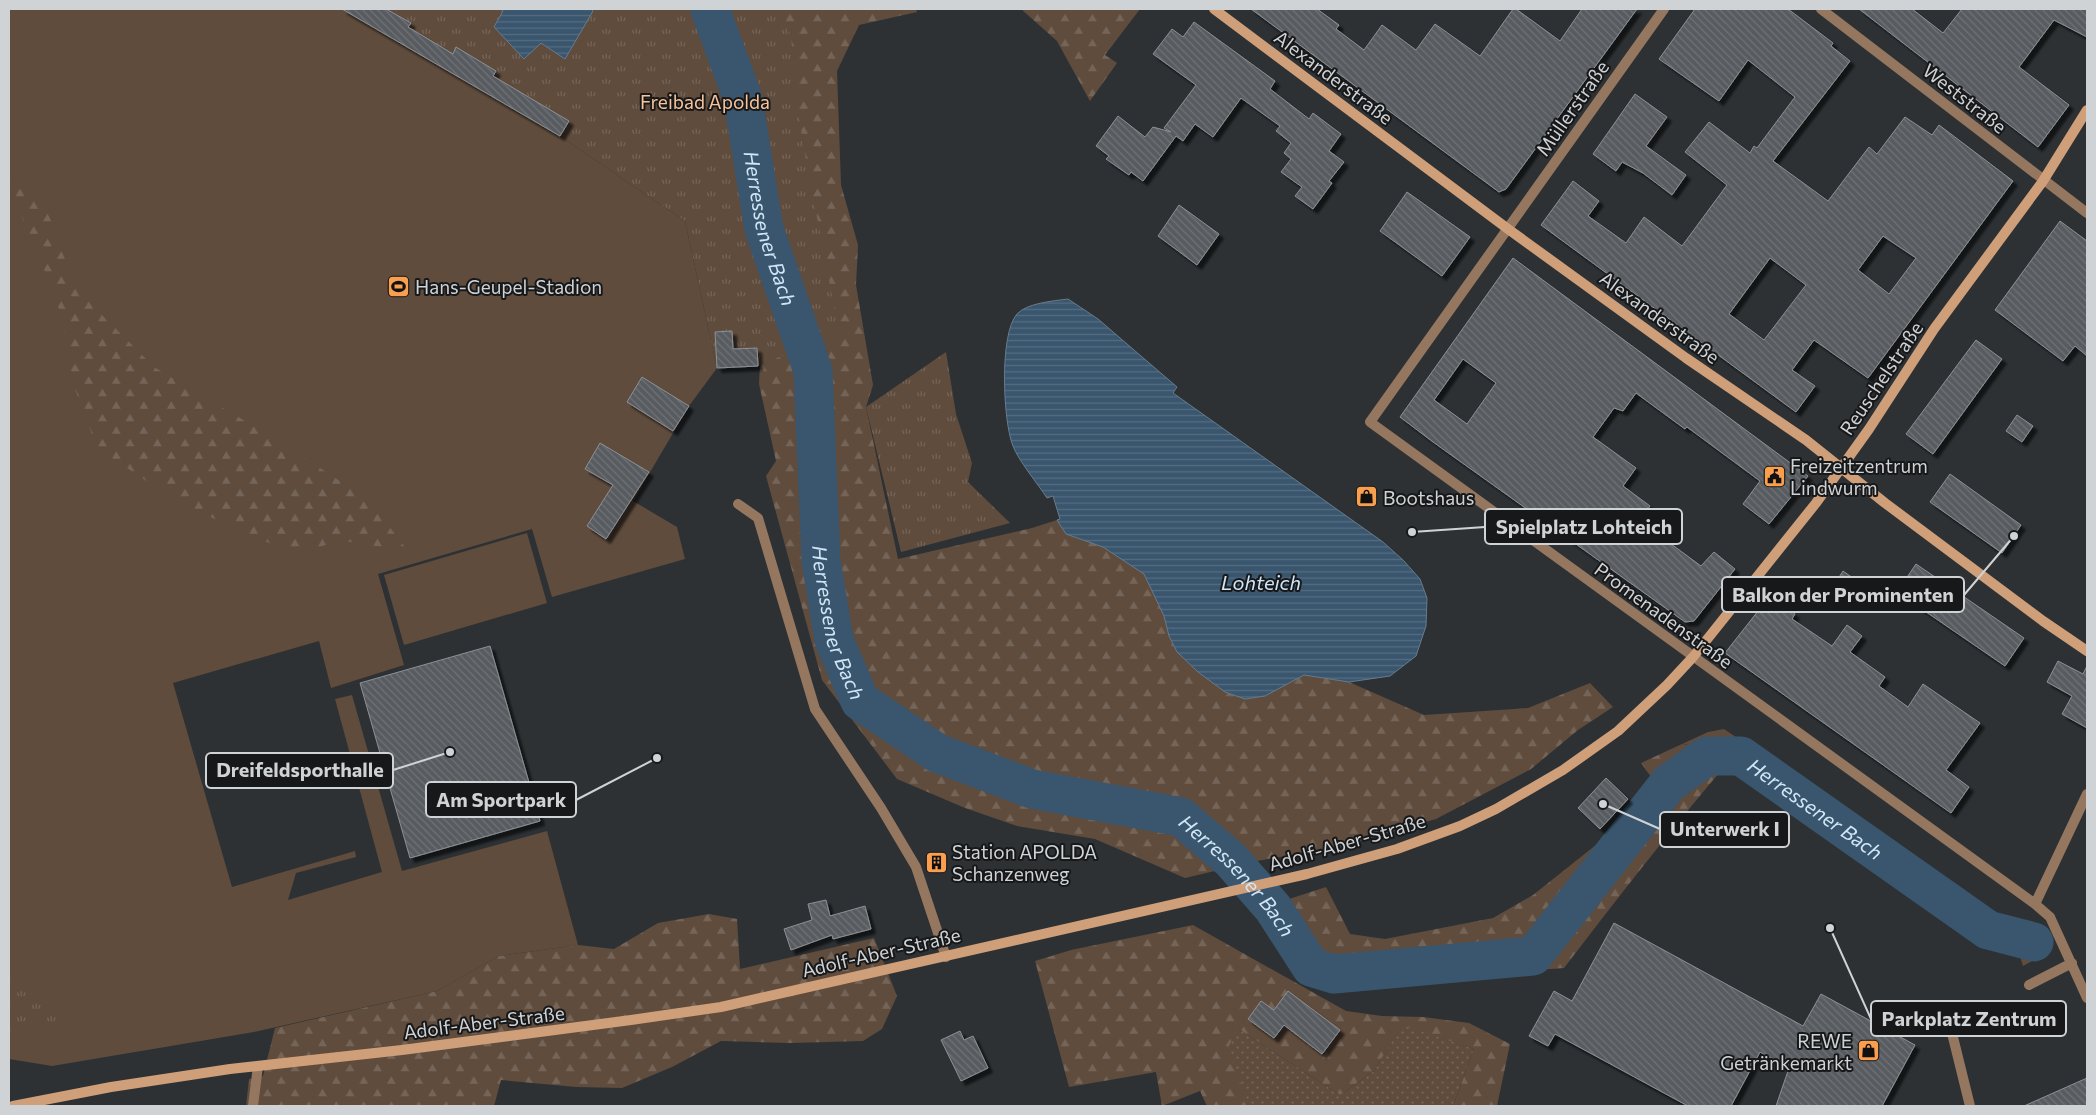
<svg xmlns="http://www.w3.org/2000/svg" width="2096" height="1115" viewBox="0 0 2096 1115" font-family="Commissioner,sans-serif">
<style>
.grass{fill:#5f4c3d}
.forest{fill:url(#forest-firs)}
.park{fill:url(#park-tufts)}
.garden{fill:url(#garden-dots)}
.water{fill:url(#water-rules);stroke:#667c8d}
.lines{fill:none;stroke-linecap:round;stroke-linejoin:round}
.river{stroke:#39566e;stroke-width:39}
.building{fill:url(#building-back-hatch);stroke:#8c9195;fill-rule:evenodd;filter:url(#shadow)}
.street{stroke:#957760;stroke-width:10}
.secondary{stroke:#cf9f79;stroke-width:10}
.labels{text-anchor:middle;dominant-baseline:central;stroke-width:4;stroke-linejoin:round;paint-order:stroke}
.street-label{font-size:19px;fill:#d0d3d5;stroke:#17181a}
.park-label{font-size:19px;fill:#fac49a;stroke:#17181a}
.poi-label{font-size:19px;fill:#d0d3d5;stroke:#17181a;text-anchor:start}
.water-label{font-size:20px;font-style:italic;fill:#d0e6f7;stroke:#17181a}
.leader{fill:none;stroke:#d0d3d5;stroke-width:2}
.callout-dot{fill:#d0d3d5;stroke:#17181a;stroke-width:2}
.callout{fill:#17181a;stroke:#d0d3d5;stroke-width:2}
.callout-label{font-size:20px;text-anchor:middle;font-weight:bold;fill:#d0d3d5}
</style>
<defs>
<pattern id="forest-firs" width="22" height="20" patternUnits="userSpaceOnUse" patternTransform="scale(1.25)"><rect width="22" height="20" fill="#5f4c3d"/><path d="M5 1l3.5 6h-7zM16 11l3.5 6h-7z" fill="#756558"/></pattern>
<pattern id="park-tufts" width="24" height="20" patternUnits="userSpaceOnUse" patternTransform="scale(1.25)"><rect width="24" height="20" fill="#5f4c3d"/><path d="M3 7l-1-3M5 7V3M7 7l1-3M15 17l-1-3M17 17v-4M19 17l1-3" fill="none" stroke="#756558"/></pattern>
<pattern id="garden-dots" width="8" height="8" patternUnits="userSpaceOnUse" patternTransform="scale(1.25)"><rect width="8" height="8" fill="#5f4c3d"/><path d="M2 2h.1M6 6h.1" fill="none" stroke="#756558" stroke-width="1.8" stroke-linecap="round"/></pattern>
<pattern id="water-rules" width="6" height="5" patternUnits="userSpaceOnUse" patternTransform="scale(1.25)"><rect width="6" height="5" fill="#39566e"/><path d="M0 2.5h6" fill="none" stroke="#556d82"/></pattern>
<pattern id="building-back-hatch" width="6" height="6" patternUnits="userSpaceOnUse" patternTransform="scale(1.25)"><rect width="6" height="6" fill="#585c60"/><path d="M-1 5l2 2M0 0l6 6M5-1l2 2" fill="none" stroke="#6f7276"/></pattern>
<filter id="shadow"><feDropShadow dx="4.5" dy="4.5" stdDeviation="1" flood-color="#0009"/></filter>
</defs>
<rect width="100%" height="100%" fill="#2d3134"/>
<path class="grass" d="M9 9H342L560 136 685 221 717 368 689 406 633 501 677 527 685 559 552 597 532 529 378 574 404 665 331 688 319 641 173 683 232 887 355 851 356 857 296 873 288 900 382 872 335 699 352 695 402 871 547 831 578 945 499 956 437 991 254 1032 52 1066 9 1059Z
M527 533 547 603 404 645 384 575Z
M1724 729 2007 921 2023 927 2036 935 2033 938 1989 927 1738 751 1682 744 1708 732Z
M1992 934 2035 944 2043 934 2047 936 2052 950 2023 966 2019 953 1991 935Z"/>
<path class="forest" d="M675 9H916L917 12 859 25 837 71 841 185 858 245 856 285 873 385 866 407 898 559 1032 528 1057 520 1066 534 1103 547 1144 574 1164 616 1169 636 1177 652 1198 672 1225 692 1245 699 1265 696 1304 675 1349 682 1424 715 1528 708 1590 683 1613 707 1578 730 1531 769 1436 819 1346 845 1257 861 1185 878 1095 839 1017 826 965 808 897 779 822 680 766 476 776 461 759 384 760 365Z
M1021 9H1140L1105 55 1117 63 1090 101 1057 41Z
M9 167 44 202 76 289 154 367 267 434 368 499 408 551 337 540 299 556 181 504 97 448 72 381 63 320 36 248 9 189Z
M1682 744 1738 751C1677 821 1621 894 1564 968L1330 985 1301 968 1252 911 1326 887 1350 934 1385 939 1493 918 1533 895 1606 837 1654 781 1641 763Z
M709 914 737 919 740 969 874 938 897 996 882 1029 863 1041 790 1043 721 1041 672 1067 622 1088 576 1087 501 1080 494 1106H246L249 1079 263 1076 275 1028 437 991 499 956 578 945 614 949 658 923Z
M1193 925 1346 1011 1382 1016 1423 1017 1469 1023 1510 1044 1497 1106H1453L1474 1049 1402 1026 1374 1071 1340 1095 1237 1028 1249 1105 1247 1106H1207L1200 1091 1162 1106 1156 1072 1069 1087 1035 961 1071 950Z"/>
<path class="park" d="M342 9H782L791 38 802 139 839 332 758 366 717 368 685 221 560 136Z
M946 352 956 414 972 463 968 482 1010 523 901 552 866 407Z
M9 962 66 1021 9 1035Z"/>
<path class="garden" d="M1402 1025 1474 1049 1453 1106H1249L1228 1048 1237 1028 1340 1095 1374 1071Z"/>
<path class="water" d="M500 9H591L593 11 565 59 541 43 524 59 494 27 503 11Z
M1068 299 1098 319 1177 387 1173 393 1383 542 1403 560 1420 579 1427 598 1426 626 1416 656 1390 676 1349 682 1304 675 1265 696 1245 699 1225 692 1198 672 1177 652 1169 636 1164 616 1144 574 1103 547 1066 534 1057 520 1060 519 1053 496 1047 498C1038 484 1018 460 1013 446 1003 422 999 334 1017 314 1027 303 1053 301 1068 299Z"/>
<g class="lines">
<path class="river" id="s1" d="M710 9 743 99 764 229 813 371 821 561 834 640 860 701 937 753 1032 789 1181 817 1231 860 1273 908 1311 967 1334 974 1533 956 1669 783 1707 756H1741L1988 930 2034 942"/>
</g>
<path class="building" d="M342 9H386L411 23 408 27 453 54 456 47 496 71 493 76 569 121 560 136Z
M1251 9H1317L1339 25 1336 29 1364 50 1382 25 1416 50 1435 24 1480 56 1513 9H1516L1560 41 1582 9H1637L1506 189 1499 192Z
M1695 9H1788L1833 43 1831 46 1850 61 1773 161 1828 201 1869 147 1877 154 1905 117 1932 135 1939 125 2013 181 1868 378 1814 340 1792 370 1815 386 1796 412 1541 225 1573 181 1599 201 1588 216 1626 243 1644 217 1682 246 1727 185 1685 152 1709 122 1750 153 1754 146 1757 148 1795 97 1748 60 1719 101 1659 59ZM1883 236 1916 258 1889 294 1858 270ZM1770 258 1806 285 1764 340 1729 314Z
M1859 9H1912L1943 33 1962 9H2087V37L2054 20 2019 67 2069 105 2038 147Z
M1194 22 1275 81 1270 89 1309 119 1313 113 1341 134 1329 151 1344 162 1329 181 1332 183 1313 209 1295 196 1302 187 1281 172 1291 159 1284 153 1291 143 1276 131 1280 126 1241 98 1213 137 1195 124 1183 141 1176 136 1143 181 1131 172 1129 175 1106 159 1109 156 1096 146 1118 116 1145 137 1153 127 1171 132 1164 128 1196 85 1153 54 1172 29 1183 37Z
M1635 94 1667 117 1646 146 1686 175 1672 195 1643 173 1622 162 1616 171 1593 154Z
M1407 192 1470 237 1442 276 1380 231Z
M1179 205 1219 234 1197 265 1158 236Z
M2060 221 2087 241V356L2075 346 2063 361 1995 310Z
M1513 258 1808 476 1769 524 1743 504 1760 481 1687 427 1685 429 1636 393 1623 411 1614 408 1593 437 1636 468 1623 486 1650 506 1642 517 1670 537 1667 541 1701 566 1714 552 1735 569 1694 621 1685 622 1433 442 1400 417ZM1463 359 1496 383 1467 424 1434 400Z
M732 331 733 349 757 348 758 366 717 368 715 332Z
M1976 340 2002 359 1933 454 1906 434Z
M642 377 689 406 673 431 627 402Z
M2017 415 2033 426 2022 442 2006 431Z
M600 443 649 472 606 539 587 526 613 485 585 469Z
M1950 474 2021 525 2002 553 1930 502Z
M1916 564 2024 638 2005 666 1897 592Z
M1843 571 1857 581 1845 599 1831 590Z
M1777 587 1792 598 1786 607 1795 614 1792 619 1832 646 1847 625 1862 636 1850 652 1885 677 1879 686 1908 707 1923 684 1980 723 1946 770 1969 787 1951 813 1725 653Z
M490 646 540 821 410 858 360 683Z
M2058 661 2083 674 2087 666V728L2062 714 2072 696 2047 682Z
M1606 778 1628 799 1600 829 1578 808Z
M826 900 830 916 865 906 871 929 833 939 832 935 791 950 784 929 812 920 808 904Z
M1614 923 1803 1026 1821 994 1915 1045 1882 1106H1776L1789 1068 1760 1052 1731 1106H1688L1555 1034 1548 1046 1529 1036 1554 991 1572 1001Z
M1288 991 1340 1030 1322 1054 1284 1025 1274 1038 1248 1019 1261 1001 1274 1010Z
M960 1031 964 1040 973 1036 988 1068 961 1081 941 1040Z
M2087 1078V1106H2024Z"/>
<g class="lines">
<path class="street" d="M1664 9 1370 422 2035 904 2050 917 2087 998
M1821 9 2087 213
M738 504 758 518 815 709 881 808 916 867 946 957
M2035 904 2087 794
M2029 985 2072 963
M1949 1021 1970 1106
M253 1106 258 1066"/>
<path class="secondary" d="M1214 9 1508 229 1686 358 1806 440 1885 503 2043 621 2087 651
M13 1106 111 1087 230 1069 402 1050 631 1020 721 1007 1307 874 1397 849 1460 826 1496 809 1563 770 1618 731 1667 685 1693 657 1816 503 1869 429 1934 329 2043 181 2087 110"/>
</g>
<defs>
<symbol id="stadium-square" viewBox="-11 -11 22 22"><rect x="-9" y="-9" width="18" height="18" rx="4" fill="#fa9f4e" stroke="#17181a"/><path d="M0-5a6.5 5 0 1 0 0 10a6.5 5 0 1 0 0-10ZM-3.5-1.8h7v3.6h-7Z" fill="#111"/></symbol>
<symbol id="civic-square" viewBox="-11 -11 22 22"><rect x="-9" y="-9" width="18" height="18" rx="4" fill="#fa9f4e" stroke="#17181a"/><path d="M-.6-6.5H3V-4.5H.6V-3L4-1V1h2V6H-6V1h2V-1L-.6-3ZM-1.2 2.5V6h2.4V2.5Z" fill="#111"/></symbol>
<symbol id="shop-square" viewBox="-11 -11 22 22"><rect x="-9" y="-9" width="18" height="18" rx="4" fill="#fa9f4e" stroke="#17181a"/><path d="M-5-2.5h2.3a2.7 3.5 0 0 1 5.4 0H5L5.5 6h-11ZM-1.5-2.5h3a1.5 2.3 0 0 0-3 0Z" fill="#111"/></symbol>
<symbol id="building-square" viewBox="-11 -11 22 22"><rect x="-9" y="-9" width="18" height="18" rx="4" fill="#fa9f4e" stroke="#17181a"/><path d="M-4-6H4V6H1V3H-1V6H-4ZM-2.5-4.3h1.7v1.8h-1.7ZM.8-4.3h1.7v1.8H.8ZM-2.5-1h1.7V.8h-1.7ZM.8-1h1.7V.8H.8Z" fill="#111"/></symbol>
</defs>
<g fill-rule="evenodd">
<use href="#stadium-square" x="386" y="274" width="25" height="25"/>
<use href="#civic-square" x="1762" y="464" width="25" height="25"/>
<use href="#shop-square" x="1354" y="484" width="25" height="25"/>
<use href="#building-square" x="924" y="850" width="25" height="25"/>
<use href="#shop-square" x="1856" y="1038" width="25" height="25"/>
</g>
<g class="labels">
<g class="street-label">
<text transform="translate(1334 77) rotate(37)">Alexanderstraße</text>
<text transform="translate(1965 98) rotate(38)">Weststraße</text>
<text transform="translate(1572 108) rotate(-55)">Müllerstraße</text>
<text transform="translate(1660 317) rotate(36)">Alexanderstraße</text>
<text transform="translate(1881 378) rotate(-56)">Reuschelstraße</text>
<text transform="translate(1664 615) rotate(36)">Promenadenstraße</text>
<text transform="translate(1347 842) rotate(-16)">Adolf-Aber-Straße</text>
<text transform="translate(881 952) rotate(-13)">Adolf-Aber-Straße</text>
<text transform="translate(484 1022) rotate(-7)">Adolf-Aber-Straße</text>
</g>
<g class="park-label">
<text x="705" y="101">Freibad Apolda</text>
</g>
<g class="poi-label">
<text x="415" y="286">Hans-Geupel-Stadion</text>
<text x="1790" y="465">Freizeitzentrum<tspan x="1790" dy="22">Lindwurm</tspan></text>
<text x="1383" y="497">Bootshaus</text>
<text x="952" y="851">Station APOLDA<tspan x="952" dy="22">Schanzenweg</tspan></text>
<text x="1852" y="1040" text-anchor="end">REWE<tspan x="1852" dy="22">Getränkemarkt</tspan></text>
</g>
<g class="water-label">
<text stroke="none"><textPath href="#s1" startOffset="228">Herressener Bach</textPath></text>
<text x="1261" y="582">Lohteich</text>
<text stroke="none"><textPath href="#s1" startOffset="632">Herressener Bach</textPath></text>
<text stroke="none"><textPath href="#s1" startOffset="1876">Herressener Bach</textPath></text>
<text stroke="none"><textPath href="#s1" startOffset="1142">Herressener Bach</textPath></text>
</g>
</g>
<path class="leader" d="M1412 532L1485 527M2014 536L1964 595M450 752L393 770M657 758L576 800M1603 804L1660 829M1830 928L1871 1019"/>
<g class="callout-dot">
<circle cx="1412" cy="532" r="5"/>
<circle cx="2014" cy="536" r="5"/>
<circle cx="450" cy="752" r="5"/>
<circle cx="657" cy="758" r="5"/>
<circle cx="1603" cy="804" r="5"/>
<circle cx="1830" cy="928" r="5"/>
</g>
<g class="callout">
<rect x="1485" y="509" width="197" height="35" rx="5"/>
<rect x="1722" y="577" width="242" height="35" rx="5"/>
<rect x="206" y="753" width="187" height="35" rx="5"/>
<rect x="426" y="782" width="150" height="35" rx="5"/>
<rect x="1660" y="812" width="129" height="35" rx="5"/>
<rect x="1871" y="1001" width="195" height="35" rx="5"/>
</g>
<g class="callout-label">
<text x="1584" y="534">Spielplatz Lohteich</text>
<text x="1843" y="602">Balkon der Prominenten</text>
<text x="300" y="777">Dreifeldsporthalle</text>
<text x="501" y="807">Am Sportpark</text>
<text x="1725" y="836">Unterwerk I</text>
<text x="1969" y="1026">Parkplatz Zentrum</text>
</g>
<rect width="2096" height="1115" fill="none" stroke="#d0d3d5" stroke-width="20"/>
</svg>
